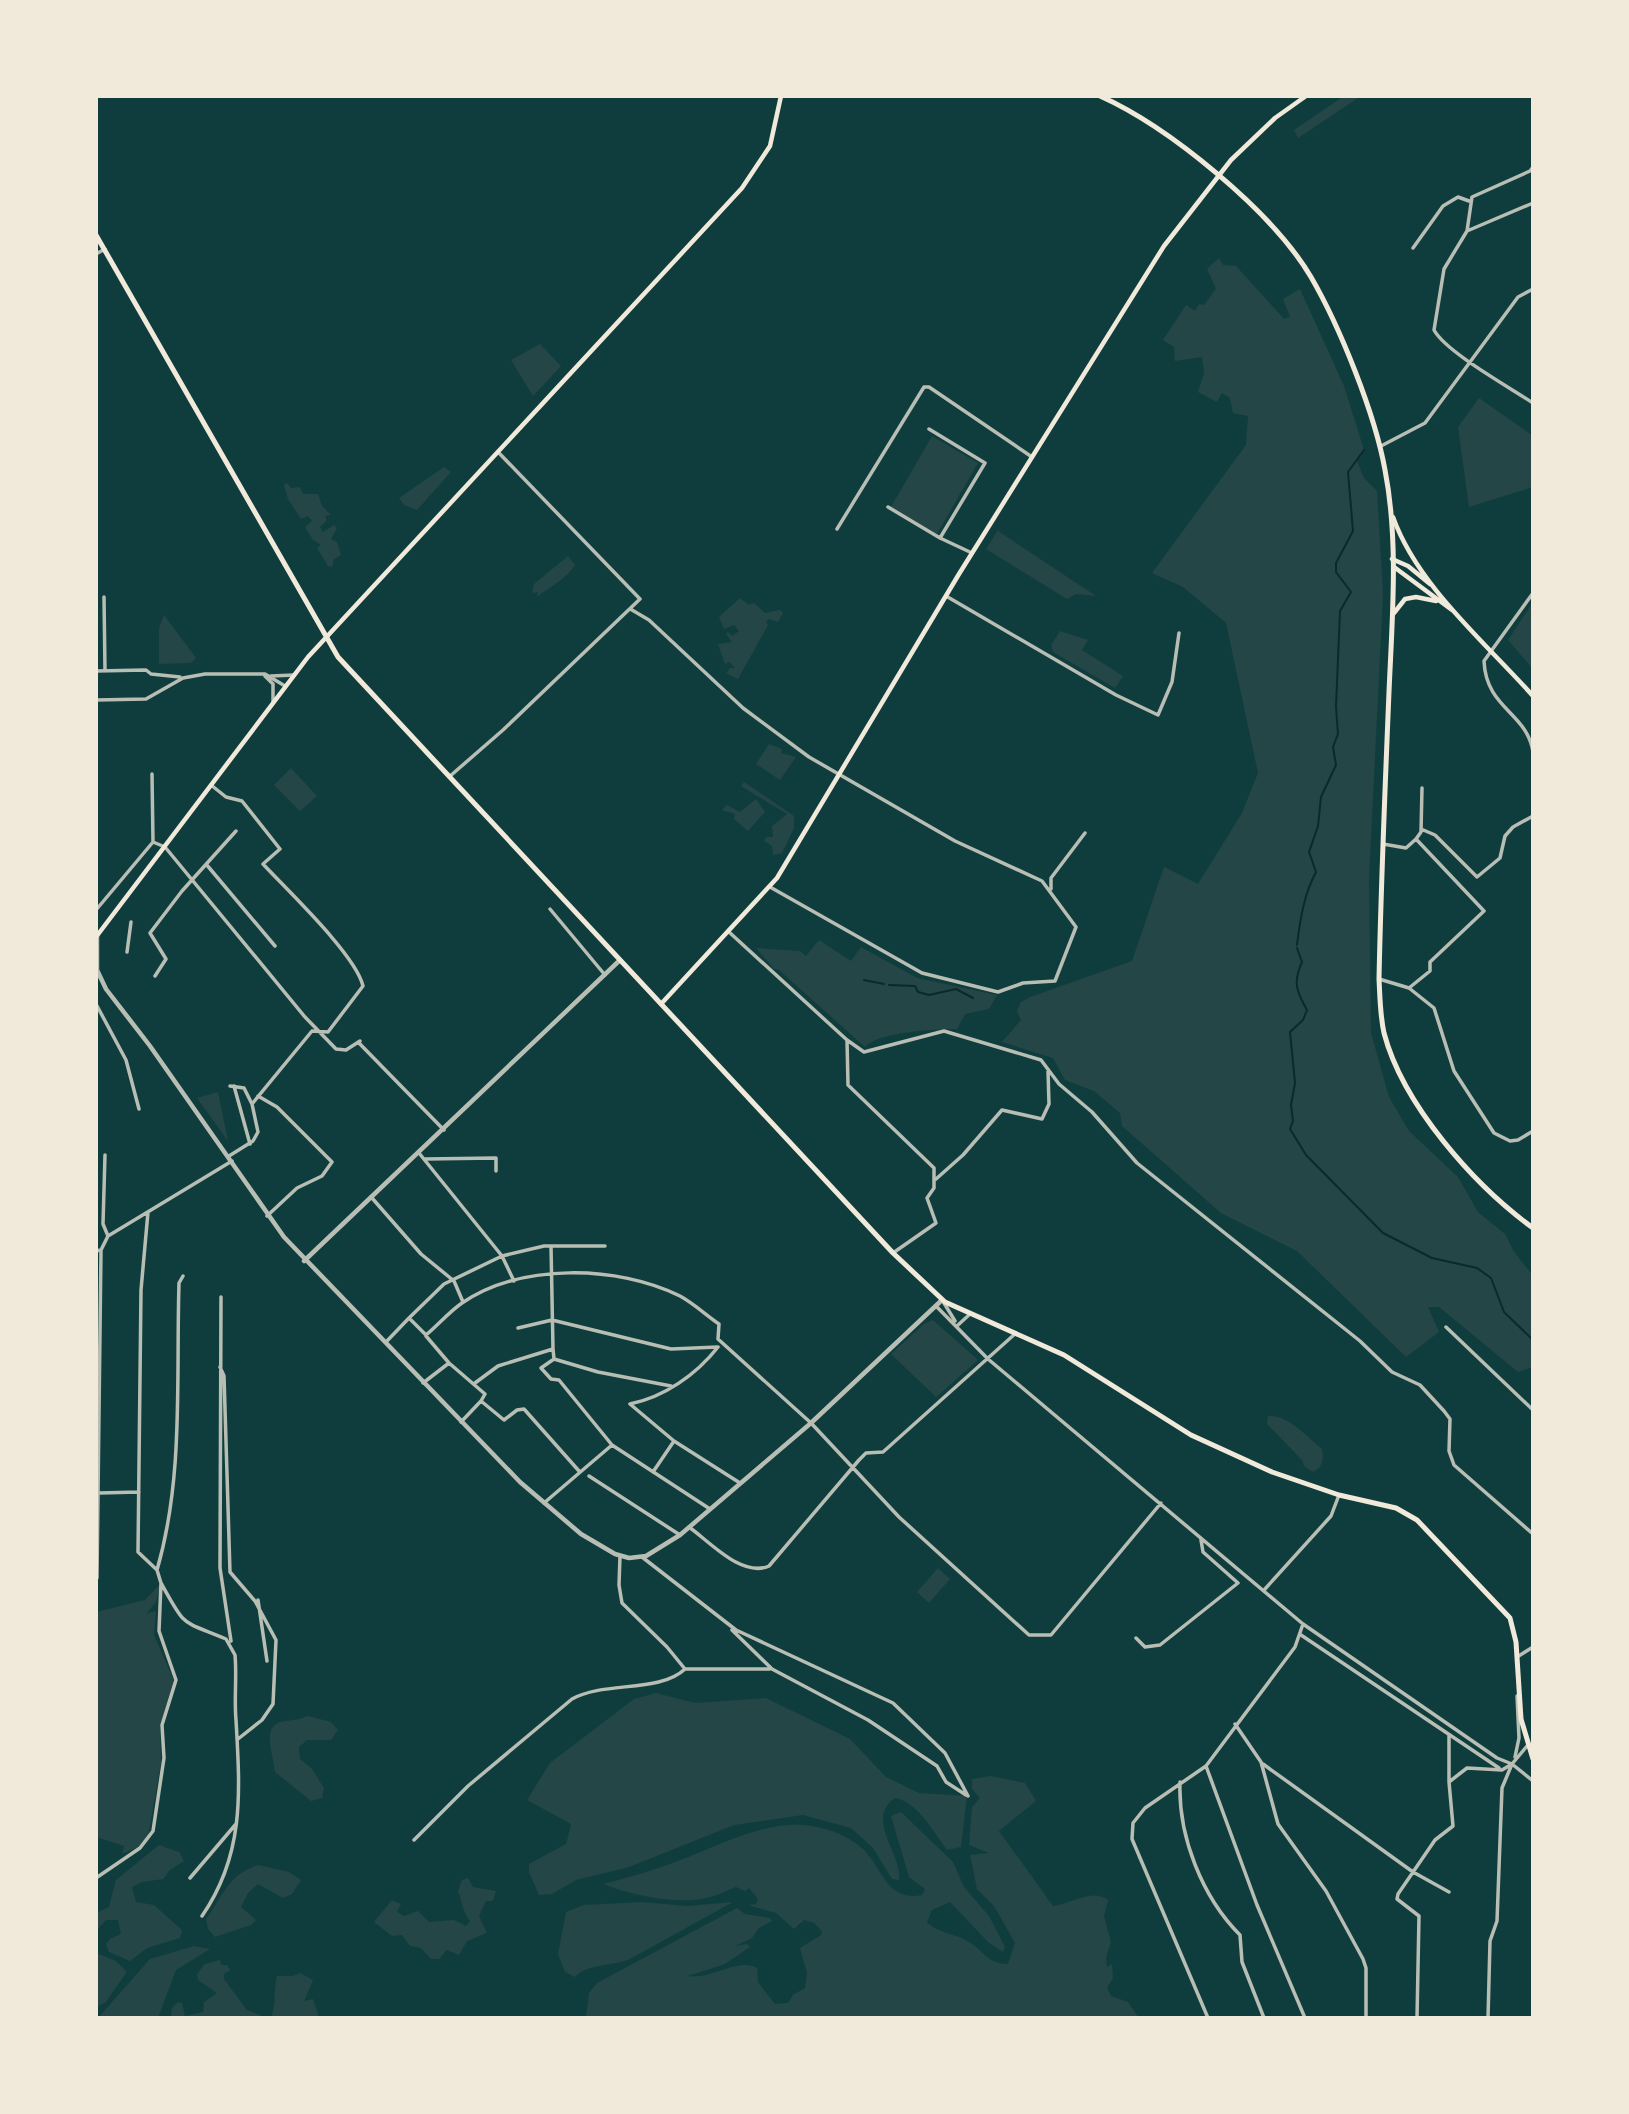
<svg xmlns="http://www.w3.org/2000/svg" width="1629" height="2114" viewBox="0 0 1629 2114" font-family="'Libre Baskerville',serif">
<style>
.green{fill:#244646}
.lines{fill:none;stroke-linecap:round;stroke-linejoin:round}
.stream{stroke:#0a2a2b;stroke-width:2}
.minor{stroke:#b8beb3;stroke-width:3.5}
.tertiary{stroke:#b8beb3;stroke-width:4.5}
.secondary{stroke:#f1e9da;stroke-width:4.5}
.primary{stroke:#f1e9da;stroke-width:5}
</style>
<rect width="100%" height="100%" fill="#0f3d3e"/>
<path class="green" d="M1344 96H1361L1298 138 1294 130Z
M1219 258 1223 265 1236 266 1284 319 1290 317 1283 299 1300 289 1344 386 1364 450 1357 461 1364 478 1377 491 1383 593 1369 879 1371 1033 1389 1097 1409 1131 1458 1177 1478 1212 1505 1234 1513 1250 1533 1276V1367L1518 1372 1439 1307H1428L1439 1332 1406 1357 1297 1251 1221 1213 1122 1126 1120 1113 1094 1091 1065 1080 1053 1058 1002 1042 1021 1020 1017 1011 1021 1002 1030 997 1132 961 1164 867 1198 884 1242 813 1258 773 1226 623 1183 587 1152 573 1246 445 1248 416 1233 413 1230 398 1222 393 1217 402 1198 392 1204 374 1202 357 1175 361 1174 347 1163 340 1186 305 1195 311 1199 304 1204 305 1216 289 1207 269Z
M540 344 561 366 533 396 511 360Z
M1479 398 1533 436V487L1469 507 1458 427Z
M932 436 978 463 937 534 891 507Z
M444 467 451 472 417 510 404 505 399 498Z
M287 483 291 488 300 487 303 494H318L322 506 331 515 325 516 327 520 320 527 323 532 334 525 337 528 331 539 337 542 341 555 334 559 332 567 328 566 317 548 321 545 313 540 305 527 312 521 308 516 301 519 288 499 284 485Z
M998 530 1001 533 1096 596 1076 594 1067 599 986 549Z
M568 556 575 565C565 580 551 586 537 597L538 592 532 593 534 584Z
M740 598 749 605 754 603 765 613 780 610 783 613 778 622 769 619 766 622 768 625 738 679 726 673 730 668H735L730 662 725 664 718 644 732 642 726 634 728 632 732 636 739 631 734 625 724 629 719 617Z
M1533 602V669L1508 640Z
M164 615 196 658 191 663 159 664V628Z
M1060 631 1088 640 1082 650 1123 676 1115 688 1053 652 1051 645Z
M769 744 782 749 781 753 796 757 780 780 756 764Z
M291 768 317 796 300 811 274 785Z
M744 782 794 816V828L782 853 773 855 772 846 764 841 766 837H773L772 826 787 814 741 786Z
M756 799 765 812 748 831 734 819 735 814 722 810 727 805 740 812Z
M819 940 851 961 861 947 917 978 997 995 989 1009 965 1014 957 1029C934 1029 878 1032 865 1047L779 970 774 969 756 948 800 951 806 956Z
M218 1092 228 1141 197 1098Z
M933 1320 978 1360 936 1397 891 1354 924 1324Z
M1268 1416C1288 1414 1307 1437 1322 1449 1324 1459 1323 1467 1313 1472L1304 1466 1302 1460 1267 1424Z
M938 1568 950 1579 929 1603 917 1592Z
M161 1583 156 1602 146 1614 155 1611 156 1613 154 1635 174 1681 160 1724 161 1763 148 1837 139 1847 122 1854 124 1846 96 1837V1612L145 1600Z
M656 1693 695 1703 766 1698 850 1739 886 1777 919 1793 967 1796 961 1847 947 1850C935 1834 917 1801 895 1798 864 1819 903 1855 899 1880L892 1879 873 1848 851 1828 803 1815 734 1825 629 1867 576 1880 552 1894 539 1895 529 1872V1864L566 1844 571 1824 527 1800 550 1763 634 1699Z
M308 1716 331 1722 338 1730 331 1740H307L299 1747 300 1759 312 1769 324 1788 322 1798 311 1801 275 1772C274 1758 261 1726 281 1722 291 1720 299 1720 308 1716Z
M990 1776 1025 1783 1036 1801 999 1831 1053 1906C1072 1904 1091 1888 1108 1900L1104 1916 1111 1942 1106 1957 1107 1967 1112 1964 1113 1978 1107 1988 1111 1996 1128 2002 1139 2018H586L589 1993 597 1983 737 1908 745 1914 770 1918 772 1921 759 1928 752 1938 735 1946 747 1944 750 1947 725 1964 688 1976C711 1980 739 1957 757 1968L758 1982 775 2004 788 2003 793 1995 805 1988 807 1973 800 1948 821 1935 822 1931 814 1923 804 1920 794 1929 776 1913 748 1905 756 1904 758 1899 749 1888 745 1891 736 1887C727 1890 719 1895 710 1897 681 1906 631 1895 603 1884 626 1878 648 1872 670 1864 718 1847 773 1813 825 1829 838 1832 853 1840 863 1849 883 1868 886 1902 922 1895L925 1889 909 1877 891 1816 901 1812 953 1862 964 1887 989 1916 1005 1947 1003 1952 988 1942 950 1902 932 1910 927 1923C943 1935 958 1934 969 1942 984 1951 988 1964 1008 1964L1015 1943 994 1906 977 1889 970 1855 989 1853 969 1845 972 1807 980 1798 972 1789V1779Z
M159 1845 179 1852 184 1861 170 1870 163 1879 142 1882 132 1887 136 1902 154 1905 182 1930 180 1938 147 1948 130 1961 109 1952 106 1944 110 1939 121 1934 118 1920H106L96 1931V1913L109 1907 116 1880Z
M258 1865 289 1872 301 1880 292 1894 283 1898 258 1884 248 1893 241 1907 256 1920 251 1925 215 1937 208 1929 206 1919C224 1895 227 1875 258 1865Z
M468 1878 473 1887 496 1891 493 1901H486L479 1916 487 1933 467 1941 459 1955 447 1950 439 1959H431L421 1948 410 1946 402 1935 392 1936 374 1922 392 1900 401 1904 397 1912 404 1916 418 1911 429 1922 454 1920 466 1926 470 1921C463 1912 462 1902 458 1891L462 1880Z
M642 1902 687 1906 733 1902 630 1959C613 1966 586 1964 575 1977L565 1972 558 1954 566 1912 584 1905Z
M194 1946 210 1949 176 1970 158 2018H98L150 1959Z
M96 1953 116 1961 127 1972 105 2003 96 2007Z
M220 1960 221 1965H227L230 1970 224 1974V1979L247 2010 268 2018 171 2017 172 2008 178 2002 182 2003 185 2016 203 2012 204 2002 217 1993 198 1980 197 1974 205 1964Z
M300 1973 313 1980 304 2001 313 1999 319 2018H271C277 2003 273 1991 277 1976H293Z"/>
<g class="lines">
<path class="stream" d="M1297 945C1300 920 1304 894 1316 872L1309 852 1318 826 1321 797 1336 765 1333 747 1338 734 1336 707 1340 611 1351 592 1336 572V563L1353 531 1348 472 1364 450
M1297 948 1302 962C1293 982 1296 991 1307 1010L1303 1020 1290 1032 1295 1083 1291 1105 1293 1121 1290 1129 1306 1155 1383 1233 1432 1258 1477 1268 1491 1278 1504 1312 1533 1340
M864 980 884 984
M889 985 915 986 918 992 929 995 956 989 973 998"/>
<path class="minor" d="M1533 203 1467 231 1444 269 1434 330C1446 352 1509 387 1533 403
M1467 231 1472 197 1530 171 1533 167
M1413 248 1443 206 1458 197 1469 201
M96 254 105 249
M929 429 985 463 940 538 972 553
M1381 446 1425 423 1518 297 1533 289
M888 507 940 538
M837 529 924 387H929L1032 457
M1533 593 1484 661C1486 709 1527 712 1533 752
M946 596 1116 695 1158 715 1172 682 1179 633
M104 597 105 671
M632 610 649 620 743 708 809 757 955 841 1042 881 1076 927 1055 981 1023 983 998 992 922 973 770 887
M96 671 146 670 151 674 180 677
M265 676 273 684V702
M271 676 294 675
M96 700 146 699 183 678 205 674H265L285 686
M152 774 153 842
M449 777 503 730 640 599 499 453
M211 785 226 797 242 801 280 849 263 864C287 890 356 955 363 986L328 1032 312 1031 252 1104
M1421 829 1435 835 1477 877 1500 858 1505 836 1513 827 1533 816
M1416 839 1421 832 1422 788
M1383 844 1406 848 1416 839 1484 911 1430 962V971L1409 988
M206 864 275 946
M1051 889V878L1085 833
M550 909 605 975
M96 910 153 842 165 847 305 1017 336 1049 346 1050 360 1041
M729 932 847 1040 848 1085 934 1168V1188L927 1198 936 1223 893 1253
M127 952 131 922
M155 976 166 959 150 933 182 891 236 831
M1379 979 1409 988 1434 1008 1454 1071 1494 1133 1510 1141 1518 1140 1533 1131
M96 980 98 973
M96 1004 126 1060 139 1109
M847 1040 864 1052 944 1031 1041 1060 1059 1084 1092 1112 1137 1163 1360 1341 1392 1372 1420 1385 1444 1411 1450 1419 1449 1451 1454 1465 1533 1534
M358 1042 444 1130
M234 1086 250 1144
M258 1096 277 1107 332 1162 322 1176 297 1188 267 1216
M419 1153 502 1256 514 1281
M105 1155 103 1224 108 1236
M229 1156 253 1141 258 1132 252 1104 244 1088 230 1086
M425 1159 496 1158V1171
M936 1179 963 1155 1002 1110 1042 1119 1049 1104 1048 1071
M372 1198 421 1254 454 1281 463 1302
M148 1212 141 1290 138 1552 157 1570
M96 1251 101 1250 108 1236 232 1161
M221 1297 220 1568 231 1641
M944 1303 955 1321
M936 1306 988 1359 1303 1624 1497 1758 1512 1764 1533 1781
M409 1318 444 1284 502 1256 544 1246H605
M958 1325 970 1314
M1446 1327 1533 1410
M518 1328 552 1320 671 1349 718 1347
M426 1336 449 1363 485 1394 481 1401 504 1420 517 1410 524 1409 579 1471
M386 1342 409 1318 426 1335C438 1325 449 1312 462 1303 521 1263 617 1265 680 1296 693 1303 706 1315 719 1324L718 1339 811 1423 899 1517 1029 1635H1051L1161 1503
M553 1349 554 1359 541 1368 551 1379 559 1380 612 1445
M554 1359 598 1372 671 1386
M220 1367 224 1376 230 1572 255 1601 276 1640 273 1704 262 1720 238 1739
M423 1383 449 1363
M475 1383 498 1366 553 1349 551 1246
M461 1422 481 1401
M674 1441 630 1404C664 1397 696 1375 718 1347
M653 1472 674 1441 740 1483
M589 1476 680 1535
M99 1493 139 1492
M544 1503 612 1445 710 1509
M689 1527C710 1542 742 1578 769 1566L859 1460 866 1453 883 1452 1016 1333
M642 1557 736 1630 893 1703 945 1753 968 1796
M157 1570C184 1477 176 1379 179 1283L183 1276
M97 1578 101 1250
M161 1583C186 1629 181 1620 226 1639L235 1655C237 1677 234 1698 236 1720 240 1791 245 1854 202 1916
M1265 1589 1331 1516 1339 1495
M258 1600 267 1661
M732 1630 772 1669 868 1720 937 1766 946 1782 966 1795
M1301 1635 1499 1768
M1136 1638 1145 1647 1160 1645 1238 1583 1203 1552 1201 1540
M1517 1657 1533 1647
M685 1669H770
M1235 1724 1261 1762 1278 1824 1326 1891 1363 1959 1366 1968V2018
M1449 1735V1782
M1515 1757 1519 1738 1517 1696
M1263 1764 1413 1872 1449 1892
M1206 1766 1257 1905 1305 2018
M1180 1782C1178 1836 1202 1897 1240 1935L1242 1962 1264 2018
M414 1840 468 1786 572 1699C604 1681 660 1693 685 1669L667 1647 622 1603 619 1585 620 1556
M96 1878 140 1848 153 1831 164 1758 162 1725 176 1680 159 1631 161 1583 157 1570
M190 1878 236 1824
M1208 2018 1132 1839 1133 1823 1145 1808 1206 1766 1295 1647 1303 1624
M1417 2018 1419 1916 1397 1899 1398 1894 1435 1840 1453 1826 1449 1782 1467 1768 1502 1770 1512 1764
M1488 2018 1490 1941 1497 1921 1502 1788 1512 1764 1527 1746"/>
<path class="tertiary" d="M97 936V970L106 989 150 1046 284 1237 520 1482 581 1534 615 1554 629 1558 646 1556 680 1535 811 1423 942 1300
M304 1261 620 960"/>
<path class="secondary" d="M1393 517C1417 585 1485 642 1533 696
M1392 559 1408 566 1430 584
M1394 567 1452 610
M1394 613 1405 599 1416 597 1436 601
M96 937 308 657 742 188 770 146 781 96
M661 1004 777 878 959 574 1164 246 1231 160 1275 118 1306 96"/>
<path class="primary" d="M1100 96C1169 127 1272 211 1311 277 1340 327 1375 414 1385 470 1399 542 1392 620 1389 692 1385 788 1381 883 1379 979 1380 997 1380 1015 1384 1033 1403 1105 1474 1185 1533 1228
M96 235 338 657 893 1253 945 1302 1064 1355 1191 1435 1272 1472 1339 1495 1396 1508 1417 1520 1510 1618 1516 1642 1521 1719 1533 1759"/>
</g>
<rect width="1629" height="2114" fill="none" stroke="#f1e9da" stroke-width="196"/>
</svg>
